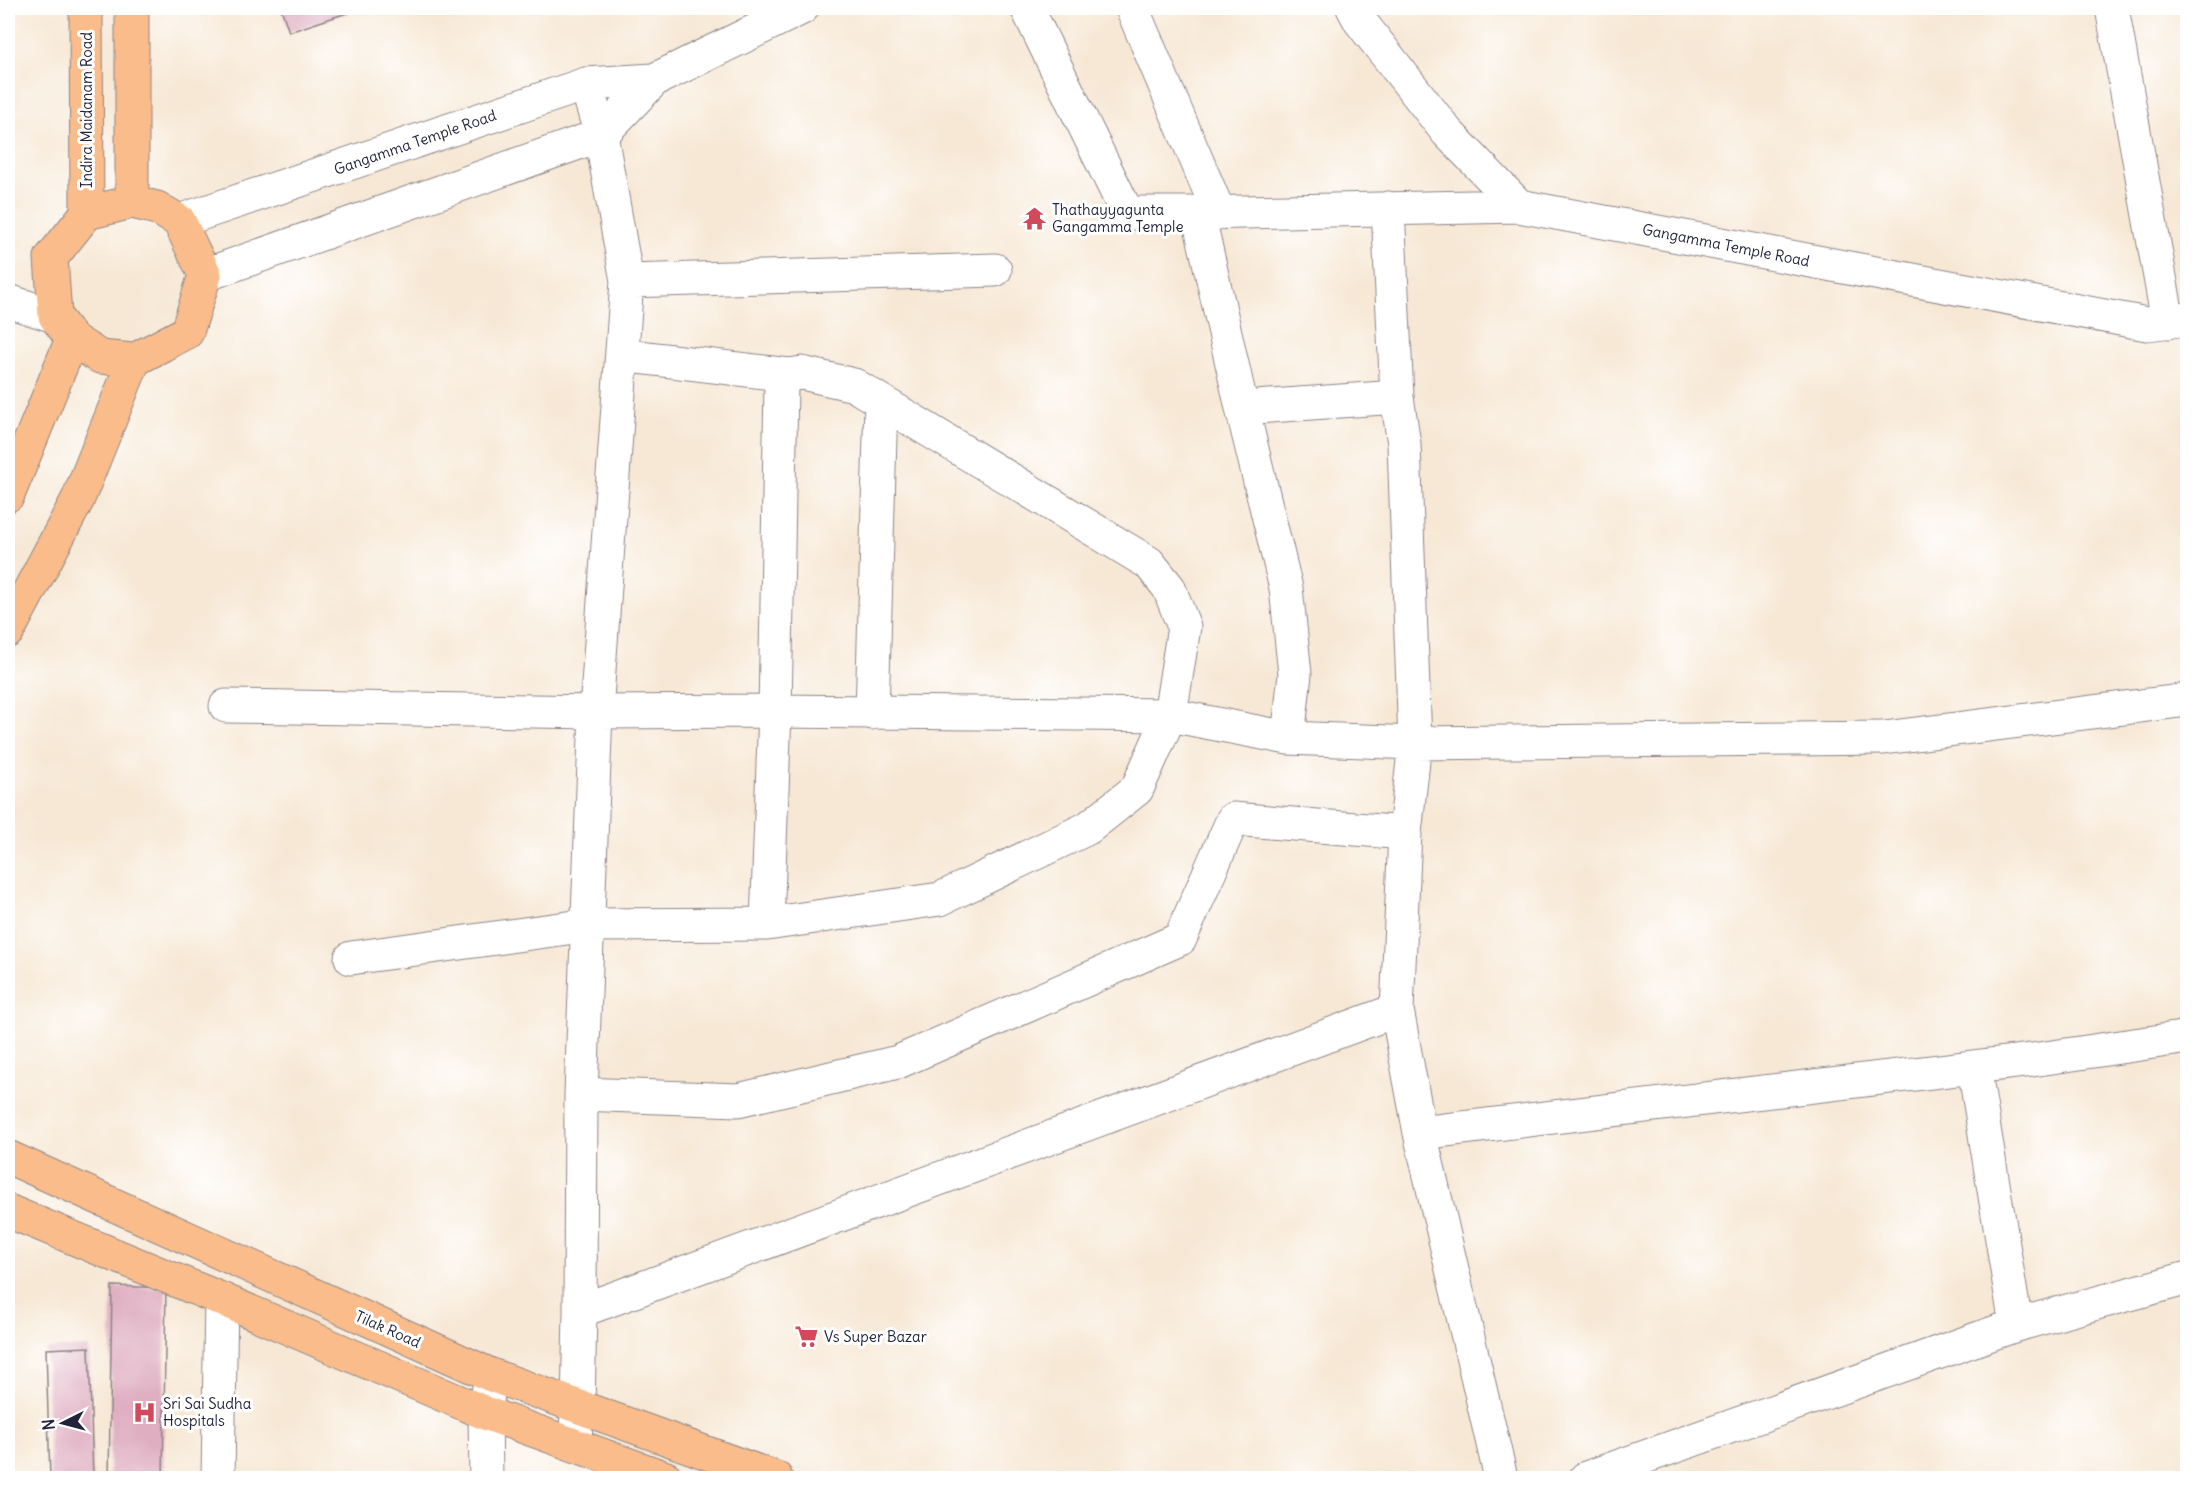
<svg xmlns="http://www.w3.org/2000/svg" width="2195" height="1486" viewBox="0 0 2195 1486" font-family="Delius,sans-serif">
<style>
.building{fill:#dfaec1}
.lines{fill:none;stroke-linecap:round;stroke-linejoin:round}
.minor-casing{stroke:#8c8588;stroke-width:35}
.major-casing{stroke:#8c8588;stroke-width:35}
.minor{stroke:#fff;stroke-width:33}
.major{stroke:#f9bc8a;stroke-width:33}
.labels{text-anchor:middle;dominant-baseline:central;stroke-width:6;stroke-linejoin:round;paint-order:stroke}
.street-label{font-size:15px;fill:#22223b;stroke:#fff}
.poi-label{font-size:15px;fill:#22223b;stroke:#fff;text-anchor:start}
</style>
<rect width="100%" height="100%" fill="#fff"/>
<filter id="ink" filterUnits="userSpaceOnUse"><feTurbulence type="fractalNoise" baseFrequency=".0167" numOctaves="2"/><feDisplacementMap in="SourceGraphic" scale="12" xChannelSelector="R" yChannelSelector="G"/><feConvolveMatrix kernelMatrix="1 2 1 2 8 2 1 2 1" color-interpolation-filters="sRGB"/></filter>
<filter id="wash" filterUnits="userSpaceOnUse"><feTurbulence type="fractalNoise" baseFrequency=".008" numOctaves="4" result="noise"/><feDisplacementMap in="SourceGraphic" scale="24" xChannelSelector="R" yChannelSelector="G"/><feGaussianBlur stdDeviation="1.35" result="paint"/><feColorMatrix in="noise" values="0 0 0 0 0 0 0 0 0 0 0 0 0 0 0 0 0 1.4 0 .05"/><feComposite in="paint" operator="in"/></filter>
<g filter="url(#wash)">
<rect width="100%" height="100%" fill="#f7e8d5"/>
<g id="blocks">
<path class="building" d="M281 8H362L289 32Z
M112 1286 166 1288 163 1478H109Z
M89 1347 93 1478H50L46 1349Z"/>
</g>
</g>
<g filter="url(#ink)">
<use href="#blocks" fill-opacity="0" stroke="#8c8588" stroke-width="1.5"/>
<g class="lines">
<defs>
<path id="minor" d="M1027 8 1127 213H1198L1519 206
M1132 8 1219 213
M1353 8 1360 21 1447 132 1519 206 2147 324 2188 319
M2112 8 2168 322
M1388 208 1397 397 1404 444 1415 743 1405 833
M1198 213 1242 408 1286 588 1295 674 1288 738
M179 221 586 84 654 80
M205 275 601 135 654 80 802 8
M627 281 995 270
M8 301 55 316
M622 355 789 375
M1242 408 1397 397
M226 706 596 712 775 711 1170 715 1288 738 1415 743 1884 738 2188 700
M872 713 881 402
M351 958 589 925 767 924 940 899 1088 828 1137 789 1170 715 1184 627 1169 588 1149 563 854 385 802 373 789 375 781 385 775 711 767 924
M1974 1067 2016 1325
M581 1094 738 1100 898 1062 1180 939 1233 819 1405 833 1397 1010 1420 1133
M580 1311 1397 1010
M574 1445 578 1408 580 1311 581 1094 596 712 627 281 601 135 586 84
M218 1478 221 1299
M486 1478 485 1413 491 1375
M1501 1478 1420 1133 2032 1060 2188 1037
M1586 1478 2016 1325 2188 1278"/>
<path id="major" d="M86 8 87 213
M132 202 157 208 179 221 205 275 187 332 134 360 100 357 72 339 55 316 51 258 87 213Z
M132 202V8
M8 495 72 339
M8 631 78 499 134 360
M8 1157 491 1375 776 1478
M8 1211 221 1299 485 1413 666 1478"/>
</defs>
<use href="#minor" class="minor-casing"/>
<use href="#major" class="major-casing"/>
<use href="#minor" class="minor"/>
<use href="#major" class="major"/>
</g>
</g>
<defs>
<symbol id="temple-bare" viewBox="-9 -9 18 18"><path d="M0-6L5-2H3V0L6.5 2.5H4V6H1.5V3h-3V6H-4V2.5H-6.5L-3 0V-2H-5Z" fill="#d1495b" stroke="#fff" stroke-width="2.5" paint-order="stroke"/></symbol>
<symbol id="supermarket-bare" viewBox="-9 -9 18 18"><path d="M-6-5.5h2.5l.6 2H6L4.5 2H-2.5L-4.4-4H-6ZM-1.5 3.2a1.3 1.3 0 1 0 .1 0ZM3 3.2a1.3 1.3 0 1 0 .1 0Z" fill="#d1495b" stroke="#fff" stroke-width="2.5" paint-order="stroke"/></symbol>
<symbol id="hospital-bare" viewBox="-9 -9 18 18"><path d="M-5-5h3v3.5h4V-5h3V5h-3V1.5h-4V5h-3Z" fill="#d1495b" stroke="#fff" stroke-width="2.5" paint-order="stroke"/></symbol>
</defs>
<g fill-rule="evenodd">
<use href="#temple-bare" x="1018" y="202" width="33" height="33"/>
<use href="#supermarket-bare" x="790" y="1320" width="33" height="33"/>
<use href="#hospital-bare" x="128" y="1396" width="33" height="33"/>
</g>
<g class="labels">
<g class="street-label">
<text transform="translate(86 110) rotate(-90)">Indira Maidanam Road</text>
<text transform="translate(415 142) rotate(-19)">Gangamma Temple Road</text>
<text transform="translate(1726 245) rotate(11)">Gangamma Temple Road</text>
<text transform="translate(388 1329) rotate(24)">Tilak Road</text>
</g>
<g class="poi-label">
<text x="1052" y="209">Thathayyagunta<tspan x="1052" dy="17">Gangamma Temple</tspan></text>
<text x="824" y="1336">Vs Super Bazar</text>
<text x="163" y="1403">Sri Sai Sudha<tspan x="163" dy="17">Hospitals</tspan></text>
</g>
</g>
<rect width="2195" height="1486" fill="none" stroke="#fff" stroke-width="30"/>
<g transform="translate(63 1423) rotate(264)" stroke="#ffffff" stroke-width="4.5" paint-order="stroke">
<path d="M0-4.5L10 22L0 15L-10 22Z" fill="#22223b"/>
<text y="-9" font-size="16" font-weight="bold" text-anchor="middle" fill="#22223b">N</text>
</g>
</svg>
